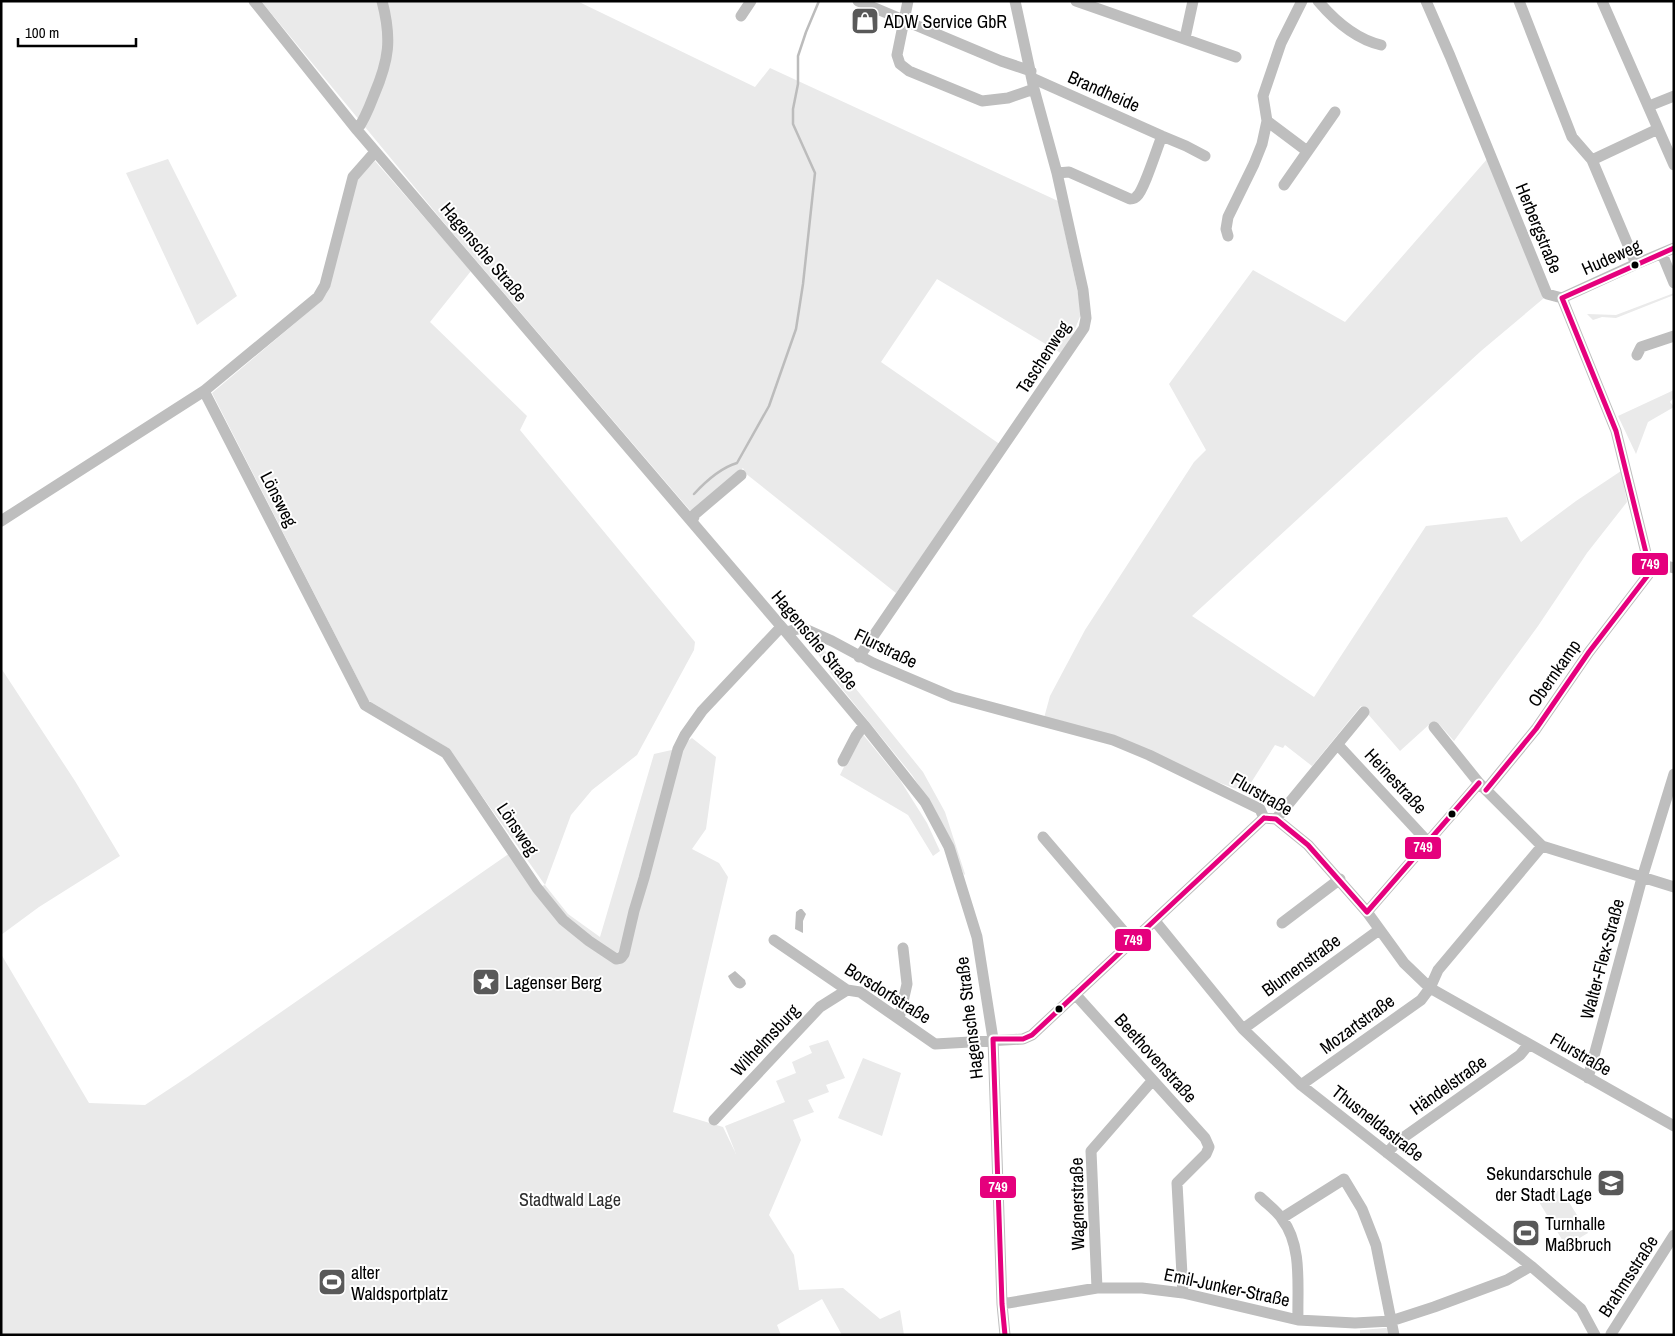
<svg xmlns="http://www.w3.org/2000/svg" width="1675" height="1336" viewBox="0 0 1675 1336" font-family="'Archivo Narrow',sans-serif">
<style>
.green{fill:#eaeaea}
.water{fill:#bcbcbc}
.lines{fill:none;stroke-linecap:round;stroke-linejoin:round}
.stream{stroke:#bcbcbc;stroke-width:2.5}
.minor{stroke:#bebebe;stroke-width:11}
.bus-1-casing{stroke:#fff;stroke-width:9}
.bus-1{stroke:#e5007d;stroke-width:5}
.bus-dot{fill:#000;stroke:#fff;stroke-width:2}
.labels{text-anchor:middle;dominant-baseline:central;stroke-width:4;stroke-linejoin:round;paint-order:stroke}
.poi-label{font-size:18px;fill:#000;stroke:#fff;text-anchor:start}
.street-label{font-size:18px;fill:#000;stroke:#fff}
.park-label{font-size:18px;fill:#2f2f2f;stroke:#fff}
.line-badge{stroke:#fff;stroke-width:2}
.badge-label{font-size:14px;text-anchor:middle;font-weight:bold;fill:#fff}
</style>
<rect width="100%" height="100%" fill="#fff"/>
<path class="green" d="M261 1H577L755 87 770 68 1058 201 1082 312 1064 355 937 279 881 362 1001 445 896 593 745 473 743 468 694 515 450 230Z
M1488 158 1544 298 1481 351 1192 616 1314 697 1426 526 1507 517 1521 542 1576 501 1621 471 1627 502 1587 553 1538 626 1454 741 1439 724 1432 722 1400 751 1361 706 1312 766 1285 745 1283 748 1275 745 1247 789V793L1044 718 1050 696 1085 630 1194 462 1206 450 1169 384 1253 270 1345 322Z
M168 159 237 296 197 325 126 173Z
M375 161 471 271 430 322 527 416 520 430 695 642 694 650 637 755 592 790 571 815 545 885 568 914 600 937 654 754 676 749 692 738 716 757 706 829 692 849 719 863 728 877 673 1112 723 1127 736 1154 725 1126 785 1102 776 1081 796 1073 792 1062 812 1053 809 1046 828 1040 845 1078 826 1085 829 1092 808 1100 814 1112 793 1120 801 1140 769 1215 794 1255 799 1290 843 1288 880 1319 900 1310 904 1335H842L822 1299 777 1325 781 1335H1V954L89 1103 145 1105 189 1076 510 853 536 888 545 885 448 748 369 701 212 393 319 303 327 293 356 179Z
M1674 293V295L1616 318 1602 317 1593 320 1587 314 1616 315Z
M1674 390V397L1670 402 1674 407 1648 422 1636 454 1618 416Z
M805 635 819 641 823 648 923 772 945 812 965 874 964 875 947 834 933 807 912 775 839 685Z
M1 668 75 781 120 856 39 907 1 935Z
M861 732 900 780 927 823 940 851 933 856 908 815 840 775Z
M863 1058 901 1073 882 1136 838 1118Z
M1561 1189 1588 1233 1566 1246 1539 1202Z
M1386 1328 1391 1332 1392 1335H1360V1330Z"/>
<path class="water" d="M800 909H802L806 914 803 921V933L795 929 796 912Z
M735 971 745 980 746 984C739 995 731 983 728 976Z"/>
<g class="lines">
<path class="stream" d="M694 494C706 481 720 468 737 463L769 406 796 329 803 284 815 173 793 124V109L798 84V56L806 32 819 1"/>
<path class="minor" d="M254 1 357 130 786 632 864 725 925 802 949 847 977 937 993 1039 1002 1304 1005 1335
M858 1 1001 61 1031 71
M908 1 897 55 900 64 909 71 982 101 1008 98 1034 89
M1076 1 1236 57
M1318 1C1335 21 1355 39 1381 45
M1426 1 1450 56 1547 294 1562 298
M1519 1 1572 137 1592 160 1636 264
M1602 1 1674 165
M741 16 751 1
M1185 38 1193 1
M1032 78 1162 136 1186 146 1205 156
M1649 106 1674 96
M1267 121 1307 151
M357 130C365 119 369 108 374 95 389 60 392 39 382 1
M1592 160 1658 129
M1057 173 1069 172 1130 199C1133 199 1135 199 1137 196 1144 190 1157 148 1162 136
M1284 185 1335 112
M1228 236 1226 229 1228 217 1254 164 1262 144 1267 121 1263 96 1281 43 1302 1
M1662 254 1674 283
M1562 298 1636 264 1674 248
M1637 355 1641 347 1674 336
M204 391 365 705 446 753 537 888 563 920 589 941 616 959 621 958 624 954 634 911 644 878 678 749 685 735 702 711 781 627
M1 521 204 391 318 297 325 285 353 177 375 152
M692 522 695 514 741 475
M1651 566 1658 564 1674 568
M786 632 798 629H805L832 641 873 663 953 697 1113 740 1149 755 1260 809 1264 818
M859 657 1084 328 1086 318 1083 290 1057 173 1034 89 1015 1
M1434 727 1479 783 1542 846 1674 887
M1338 745 1427 841
M843 761 856 736 864 725
M1486 790 1536 729 1589 652 1648 575 1651 566 1648 561 1616 431 1562 298
M1264 818 1276 819 1308 845 1367 912 1404 963 1430 988 1674 1126
M1276 819 1364 712
M1043 837 1132 941
M1367 912 1479 783
M1155 921 1243 1029 1301 1085 1531 1266 1581 1309 1595 1335
M1282 923 1340 879
M774 940 847 990 860 992 935 1044 1023 1039 1032 1035 1264 818
M1075 994 1205 1138 1209 1147 1206 1154 1177 1183 1183 1293
M899 1019 907 984 903 948
M1243 1029 1379 930
M1588 1078 1642 878 1674 774
M1301 1085 1421 1000 1430 988 1438 970 1542 846
M714 1120 820 1007 847 990
M1387 1153 1397 1142 1520 1055 1529 1044
M1260 1197C1267 1204 1277 1211 1282 1219 1303 1246 1297 1288 1298 1320
M1282 1218 1344 1179 1362 1209 1376 1245 1394 1335
M1097 1288 1091 1151 1152 1081
M1002 1304 1097 1288H1142L1183 1293 1298 1320 1355 1323 1391 1321 1434 1307 1507 1280 1531 1266
M1611 1334 1674 1235"/>
<defs>
<path id="bus-1" d="M1562 298 1674 248
M1486 790 1536 729 1589 652 1648 575 1651 566 1648 561 1616 431 1562 298
M1264 818 1276 819 1308 845 1367 912
M1367 912 1479 783
M993 1039H1023L1032 1035 1264 818
M993 1039 1002 1304 1005 1335"/>
</defs>
<use href="#bus-1" class="bus-1-casing"/>
<use href="#bus-1" class="bus-1"/>
</g>
<defs>
<symbol id="shop-square" viewBox="-11 -11 22 22"><rect x="-9" y="-9" width="18" height="18" rx="4" fill="#595959" stroke="#fff"/><path d="M-5-2.5h2.3a2.7 3.5 0 0 1 5.4 0H5L5.5 6h-11ZM-1.5-2.5h3a1.5 2.3 0 0 0-3 0Z" fill="#fff"/></symbol>
<symbol id="sight-square" viewBox="-11 -11 22 22"><rect x="-9" y="-9" width="18" height="18" rx="4" fill="#595959" stroke="#fff"/><path d="M0-6L1.8-2.2L6-1.7L2.9 1.2L3.7 5.4L0 3.3L-3.7 5.4L-2.9 1.2L-6-1.7L-1.8-2.2Z" fill="#fff"/></symbol>
<symbol id="school-square" viewBox="-11 -11 22 22"><rect x="-9" y="-9" width="18" height="18" rx="4" fill="#595959" stroke="#fff"/><path d="M0-5L7-2L0 1L-7-2ZM-4 1L0 2.5L4 1V4Q0 6-4 4Z" fill="#fff"/></symbol>
<symbol id="stadium-square" viewBox="-11 -11 22 22"><rect x="-9" y="-9" width="18" height="18" rx="4" fill="#595959" stroke="#fff"/><path d="M0-5a6.5 5 0 1 0 0 10a6.5 5 0 1 0 0-10ZM-3.5-1.8h7v3.6h-7Z" fill="#fff"/></symbol>
</defs>
<g fill-rule="evenodd">
<use href="#shop-square" x="849" y="5" width="32" height="32"/>
<use href="#sight-square" x="470" y="966" width="32" height="32"/>
<use href="#school-square" x="1595" y="1167" width="32" height="32"/>
<use href="#stadium-square" x="1510" y="1217" width="32" height="32"/>
<use href="#stadium-square" x="316" y="1266" width="32" height="32"/>
</g>
<g class="bus-dot">
<circle cx="1635" cy="265" r="4.5"/>
<circle cx="1452" cy="814" r="4.5"/>
<circle cx="1059" cy="1009" r="4.5"/>
</g>
<g class="labels">
<g class="poi-label">
<text x="884" y="21">ADW Service GbR</text>
<text x="505" y="982">Lagenser Berg</text>
<text x="1592" y="1173" text-anchor="end">Sekundarschule<tspan x="1592" dy="21">der Stadt Lage</tspan></text>
<text x="1545" y="1223">Turnhalle<tspan x="1545" dy="21">Maßbruch</tspan></text>
<text x="351" y="1272">alter<tspan x="351" dy="21">Waldsportplatz</tspan></text>
</g>
<g class="street-label">
<text transform="translate(1104 91) rotate(24)">Brandheide</text>
<text transform="translate(1539 228) rotate(68)">Herbergstraße</text>
<text transform="translate(484 252) rotate(50)">Hagensche Straße</text>
<text transform="translate(1611 257) rotate(-24)">Hudeweg</text>
<text transform="translate(1043 357) rotate(-57)">Taschenweg</text>
<text transform="translate(279 499) rotate(63)">Lönsweg</text>
<text transform="translate(815 640) rotate(50)">Hagensche Straße</text>
<text transform="translate(886 648) rotate(26)">Flurstraße</text>
<text transform="translate(1554 673) rotate(-55)">Obernkamp</text>
<text transform="translate(1396 781) rotate(47)">Heinestraße</text>
<text transform="translate(1262 794) rotate(30)">Flurstraße</text>
<text transform="translate(518 829) rotate(56)">Lönsweg</text>
<text transform="translate(1602 959) rotate(-75)">Walter-Flex-Straße</text>
<text transform="translate(1301 965) rotate(-36)">Blumenstraße</text>
<text transform="translate(888 993) rotate(32)">Borsdorfstraße</text>
<text transform="translate(969 1018) rotate(-97)">Hagensche Straße</text>
<text transform="translate(1357 1024) rotate(-36)">Mozartstraße</text>
<text transform="translate(765 1040) rotate(-47)">Wilhelmsburg</text>
<text transform="translate(1581 1054) rotate(30)">Flurstraße</text>
<text transform="translate(1156 1058) rotate(48)">Beethovenstraße</text>
<text transform="translate(1448 1085) rotate(-35)">Händelstraße</text>
<text transform="translate(1378 1123) rotate(38)">Thusneldastraße</text>
<text transform="translate(1077 1204) rotate(-91)">Wagnerstraße</text>
<text transform="translate(1628 1276) rotate(-57)">Brahmsstraße</text>
<text transform="translate(1227 1287) rotate(12)">Emil-Junker-Straße</text>
</g>
<g class="park-label">
<text x="570" y="1199">Stadtwald Lage</text>
</g>
</g>
<g class="line-badge">
<rect x="1631" y="552" width="38" height="24" rx="5" fill="#e5007d"/>
<rect x="1404" y="836" width="38" height="24" rx="5" fill="#e5007d"/>
<rect x="1114" y="928" width="38" height="24" rx="5" fill="#e5007d"/>
<rect x="979" y="1175" width="38" height="24" rx="5" fill="#e5007d"/>
</g>
<g class="badge-label">
<text x="1650" y="569">749</text>
<text x="1423" y="852">749</text>
<text x="1133" y="945">749</text>
<text x="998" y="1192">749</text>
</g>
<rect width="1675" height="1336" fill="none" stroke="#000000" stroke-width="5"/>
<path d="M18 38v8h118v-8" fill="none" stroke="#000000" stroke-width="2.5"/>
<text x="25" y="38" font-size="15" fill="#000000" stroke="#ffffff" stroke-width="4" paint-order="stroke">100 m</text>
</svg>
